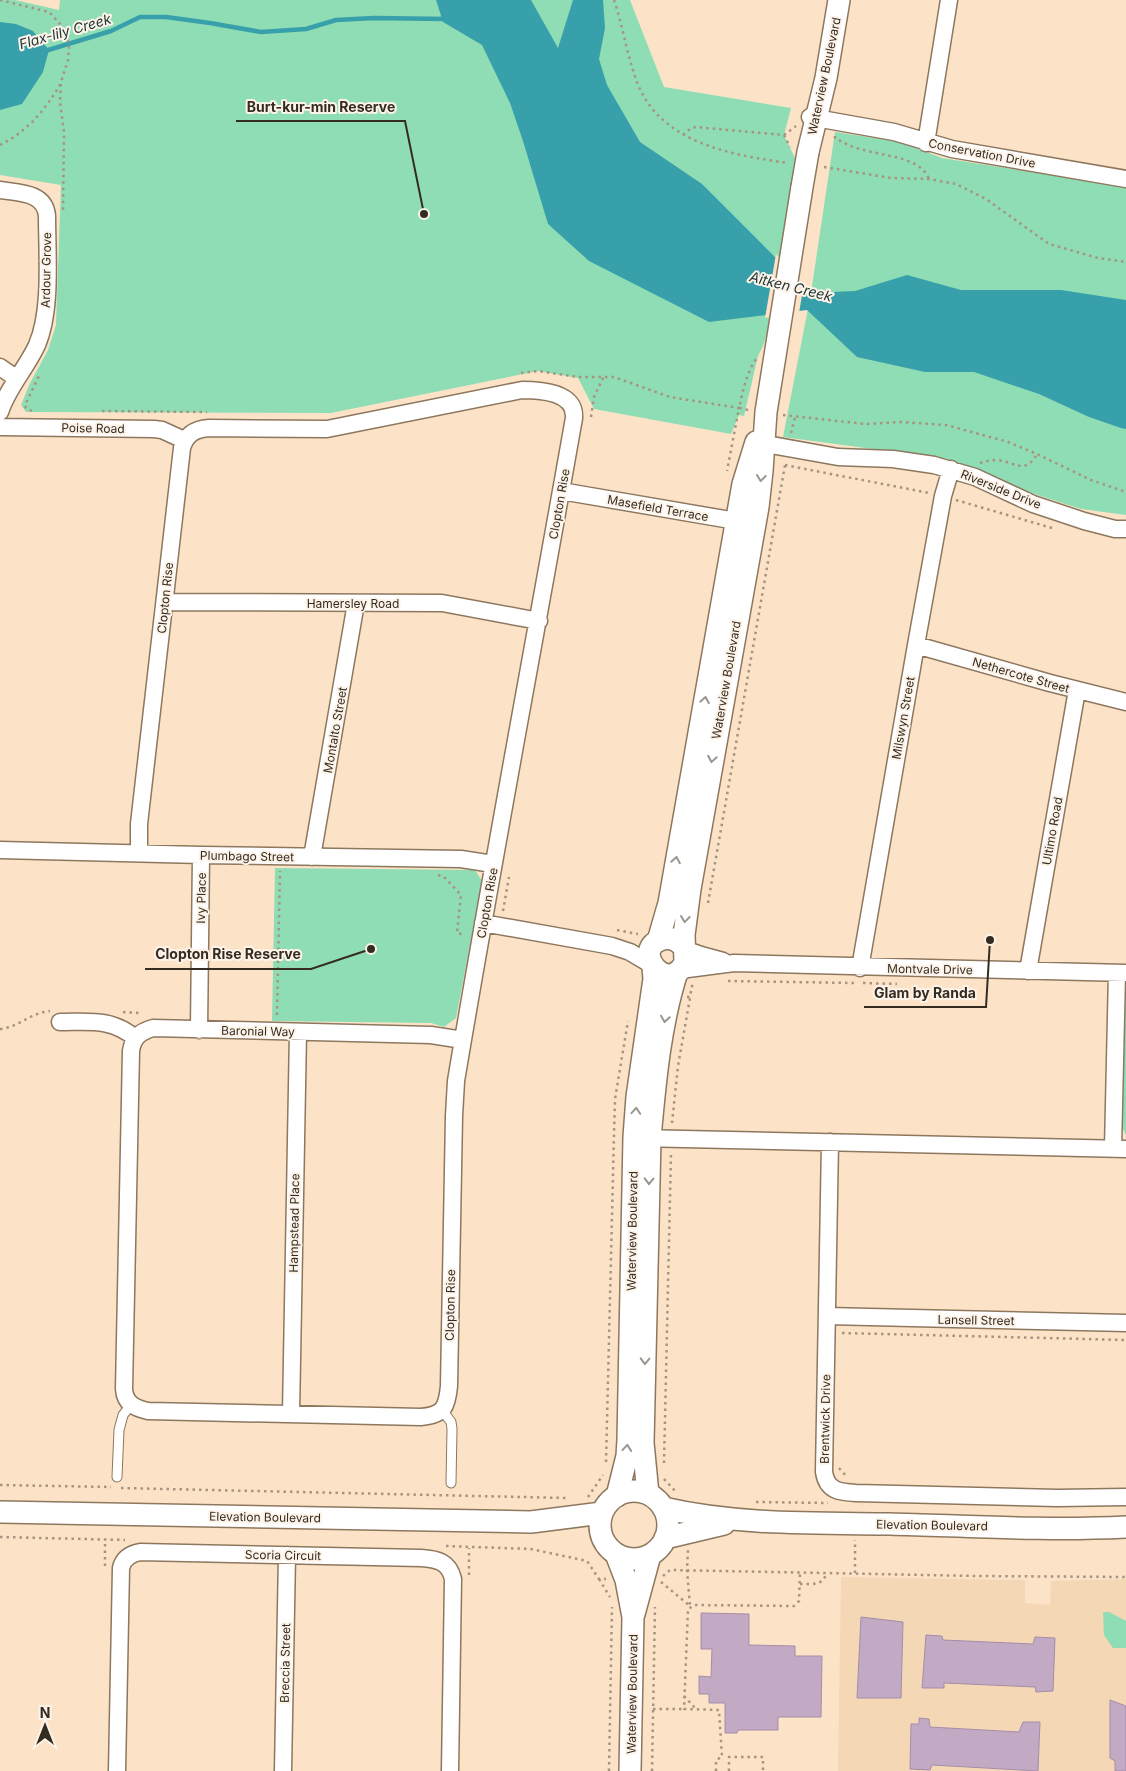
<svg xmlns="http://www.w3.org/2000/svg" width="1126" height="1771" viewBox="0 0 1126 1771" font-family="Inter,sans-serif">
<style>
.built{fill:#f4d8b6}
.green{fill:#8fddb4}
.water{fill:#38a0aa}
.pier{fill:#fce3c7}
.lines{fill:none;stroke-linecap:round;stroke-linejoin:round}
.stream{stroke:#38a0aa;stroke-width:4.5}
.building{fill:#c2a9c4;stroke:#a58da7}
.service-casing{stroke:#8d775e;stroke-width:11}
.minor-casing{stroke:#8d775e;stroke-width:19}
.tertiary-casing{stroke:#8d775e;stroke-width:24}
.path{stroke:#a69480;stroke-width:2.5;stroke-dasharray:2.5 4;stroke-linecap:butt}
.service{stroke:#fff;stroke-width:9}
.minor{stroke:#fff;stroke-width:16}
.tertiary{stroke:#fff;stroke-width:21}
.tertiary-bridge-casing{stroke:#8d775e;stroke-width:24;stroke-linecap:butt}
.tertiary-bridge{stroke:#fff;stroke-width:21}
.oneway{stroke:#9a9690}
.labels{text-anchor:middle;dominant-baseline:central;stroke-width:4;stroke-linejoin:round;paint-order:stroke}
.street-label{font-size:12px;fill:#352c21;stroke:#fdf3e8}
.water-label{font-size:14px;font-style:italic;fill:#20373a;stroke:#fdf3e8}
.leader{fill:none;stroke:#352c21;stroke-width:2}
.callout-dot{fill:#352c21;stroke:#fdf3e8;stroke-width:2}
.callout-label{font-size:14px;text-anchor:middle;font-weight:bold;fill:#352c21;stroke:#fdf3e8;stroke-width:4;stroke-linejoin:round;paint-order:stroke}
</style>
<rect width="100%" height="100%" fill="#fce3c7"/>
<path class="built" d="M841 1577 1025 1580V1603L1050 1605 1051 1581 1126 1579V1771H838Z"/>
<path class="green" d="M0 0H15L59 10 60 0H630L664 87 791 108 784 135 795 158 770 325 763 346 758 356 744 416 739 415 731 434 594 409 578 378 538 371 331 413 26 412 21 405 30 383 48 350 56 325 61 185 0 175Z
M835 132 900 142 942 158 1126 187V515L1081 509 1022 490 948 459 783 437 811 293Z
M275 868 475 870 482 881 456 1018 444 1027 431 1023 272 1021Z
M1126 994V1135L1123 1129 1121 1119 1123 1002Z
M1103 1612H1109L1126 1621V1648H1113L1104 1635Z"/>
<path class="water" d="M436 0H531L558 48 573 0H603L605 28 599 59 607 85 640 142 702 184 811 293 855 291 907 275 961 290H1061L1126 300V429L1121 428 1089 417 1039 394 974 372H925L857 357 807 310 709 322 589 261 548 224 523 141 510 103 482 45 443 22Z
M0 22 16 24 33 31 49 50 43 72 22 104 0 110Z"/>
<path class="pier" d="M776 254 804 283 799 313 765 318Z"/>
<g class="lines">
<path class="stream" d="M45 51 111 31 140 17H166L210 23 261 32 306 29 336 20 374 18 446 19"/>
</g>
<path class="building" d="M701 1613 749 1614V1645L795 1646V1656H822L821 1717H778V1730H738L737 1733H725V1703H709V1694H699V1676L711 1677 712 1649H701Z
M861 1617 903 1622 901 1698H857Z
M926 1635 942 1636 943 1640 1033 1644 1035 1637 1055 1638 1053 1691 1036 1692 1035 1687 944 1683V1688H922Z
M1110 1700 1126 1706V1771H1115V1761L1110 1758Z
M919 1718 929 1719 930 1727 1019 1732 1023 1722H1040L1038 1771 932 1765 930 1770 910 1769 911 1724H919Z"/>
<g class="lines">
<defs>
<path id="service" d="M442 1410 451 1422 452 1429 451 1483
M117 1477 119 1430 123 1415 131 1405"/>
<path id="minor" d="M810 117 894 132 952 149 1126 179
M926 143 949 0
M0 190C19 193 45 192 47 216 47 255 52 310 37 345 26 369 8 387 0 412
M0 367 16 378
M0 427 154 429 162 430 184 440
M755 442 838 457 893 459 934 465 975 477 1033 504 1084 521 1115 529H1126
M561 491 748 523
M165 602 442 603 539 621
M916 645 1050 683 1126 702
M0 850 201 855 461 859 493 864
M139 853V824L182 448C186 434 195 429 209 428L327 429 522 390C541 390 576 392 574 418 535 639 493 860 456 1081L454 1116 449 1386C447 1407 444 1415 421 1417L148 1411C135 1408 125 1404 124 1389L131 1051C133 1037 140 1032 153 1028L431 1035 463 1040
M312 857 356 603
M483 923 612 946 630 952 652 965
M684 949 701 955 723 961
M860 968 916 645 943 496 951 469
M680 970 734 963 1126 973
M1028 971 1077 690
M60 1022C89 1022 112 1018 135 1038
M199 1030 201 855
M638 1138 1126 1149
M830 1142 824 1472C827 1491 839 1492 856 1493L1057 1498 1126 1497
M1113 1149 1117 973
M827 1316 1126 1323
M291 1414 298 1032
M117 1771 121 1568C123 1559 130 1554 140 1552L421 1558C438 1559 449 1562 453 1579L450 1771
M283 1771 287 1555"/>
<path id="tertiary" d="M808 152 826 78 839 0
M658 941 669 903 743 484 756 442
M684 948C679 941 672 937 663 939 628 949 669 998 685 962L684 935 690 889 758 507 762 471 766 412 802 187
M600 1525a34 34 0 1 1 68 0a34 34 0 1 1-68 0Z
M648 1494 643 1443 650 1138C655 1083 660 1025 677 972
M617 1496 627 1456 628 1440 634 1137 637 1097 654 979 653 967
M663 1508C737 1525 814 1523 890 1524 968 1526 1048 1531 1126 1527
M0 1512 531 1522 602 1513
M665 1538 724 1524
M616 1554 626 1580 633 1617 630 1771
M634 1614 650 1555"/>
</defs>
<use href="#service" class="service-casing"/>
<use href="#minor" class="minor-casing"/>
<use href="#tertiary" class="tertiary-casing"/>
<path class="path" d="M0 0 49 12 62 26 67 36 69 48 68 60 61 82 60 102 64 132 63 212
M614 0C623 27 627 55 637 82 660 143 731 155 788 163
M683 135 691 128 696 127 784 135 796 126
M784 135 790 147
M835 136V138C844 143 853 148 864 150 883 156 921 157 929 179
M0 145C28 131 46 109 61 83
M824 167 891 178 929 179 956 184 986 199 1049 244 1098 258 1126 262
M521 373 538 371 578 377H614L670 397 739 408 727 471
M748 410 739 408C743 391 746 374 756 359
M32 411 26 408 25 405 39 376
M102 411 207 412
M783 415 865 424 901 422 946 425 1008 442 1037 454 1091 480 1126 492
M591 417 594 397 604 376
M791 433 795 417
M980 463C986 461 991 460 997 460 1015 462 1025 475 1037 454
M785 465 929 493
M956 500 1052 528
M438 875 444 877 461 895 457 933 465 935
M708 903 785 465
M503 911 509 877
M617 930 638 934
M728 981 855 983
M863 983 897 984
M687 997H690L692 986 696 983
M123 1012 139 1013
M277 1015 280 871
M0 1029C19 1027 30 1013 50 1011
M672 1123 678 1066 690 998
M842 1333 1126 1340
M606 1462 614 1134 615 1099 628 1021
M664 1463 671 1154
M839 1468 847 1477
M664 1479 677 1493
M0 1485 111 1487
M121 1488 566 1498
M588 1497 603 1475
M756 1502 828 1503
M0 1537 125 1540
M446 1546 531 1549 587 1561 599 1579H606
M105 1566V1539
M855 1573V1540
M469 1575V1548
M663 1576 670 1570 978 1576 1126 1577
M599 1579 610 1597
M661 1582 690 1606 687 1570 688 1550
M800 1584C811 1584 824 1586 826 1573
M684 1696 696 1709
M653 1709H684
M609 1771 612 1607
M652 1771 655 1607
M716 1771V1760L722 1757 719 1710 684 1709 688 1609 695 1605 794 1606 799 1601 800 1572
M729 1771V1757H763V1771"/>
<use href="#service" class="service"/>
<use href="#minor" class="minor"/>
<use href="#tertiary" class="tertiary"/>
<defs>
<path id="tertiary-bridge" d="M802 187 808 152"/>
</defs>
<use href="#tertiary-bridge" class="tertiary-bridge-casing"/>
<use href="#tertiary-bridge" class="tertiary-bridge"/>
</g>
<defs><path id="oneway-chevron" d="M-2-3.5L2.5 0L-2 3.5" fill="none" stroke-width="1.6" stroke-linecap="round" stroke-linejoin="round" transform="scale(1.25)"/></defs>
<g class="oneway">
<use href="#oneway-chevron" transform="translate(761 478) rotate(97)"/>
<use href="#oneway-chevron" transform="translate(705 700) rotate(-80)"/>
<use href="#oneway-chevron" transform="translate(712 759) rotate(100)"/>
<use href="#oneway-chevron" transform="translate(676 860) rotate(-80)"/>
<use href="#oneway-chevron" transform="translate(685 919) rotate(97)"/>
<use href="#oneway-chevron" transform="translate(665 1019) rotate(99)"/>
<use href="#oneway-chevron" transform="translate(636 1111) rotate(-86)"/>
<use href="#oneway-chevron" transform="translate(649 1181) rotate(91)"/>
<use href="#oneway-chevron" transform="translate(645 1361) rotate(91)"/>
<use href="#oneway-chevron" transform="translate(627 1448) rotate(-85)"/>
</g>
<g class="labels">
<g class="street-label">
<text transform="translate(824 76) rotate(-78)">Waterview Boulevard</text>
<text transform="translate(982 153) rotate(11)">Conservation Drive</text>
<text transform="translate(46 270) rotate(-89)">Ardour Grove</text>
<text transform="translate(93 428) rotate(1)">Poise Road</text>
<text transform="translate(1001 489) rotate(22)">Riverside Drive</text>
<text transform="translate(559 504) rotate(-80)">Clopton Rise</text>
<text transform="translate(658 508) rotate(10)">Masefield Terrace</text>
<text transform="translate(165 598) rotate(-84)">Clopton Rise</text>
<text x="353" y="603">Hamersley Road</text>
<text transform="translate(1021 675) rotate(16)">Nethercote Street</text>
<text transform="translate(726 680) rotate(-80)">Waterview Boulevard</text>
<text transform="translate(903 718) rotate(-80)">Milswyn Street</text>
<text transform="translate(335 730) rotate(-80)">Montalto Street</text>
<text transform="translate(1052 831) rotate(-80)">Ultimo Road</text>
<text transform="translate(247 856) rotate(1)">Plumbago Street</text>
<text transform="translate(201 898) rotate(-89)">Ivy Place</text>
<text transform="translate(487 903) rotate(-80)">Clopton Rise</text>
<text transform="translate(930 969) rotate(1)">Montvale Drive</text>
<text transform="translate(258 1031) rotate(1)">Baronial Way</text>
<text transform="translate(294 1223) rotate(-89)">Hampstead Place</text>
<text transform="translate(632 1231) rotate(-89)">Waterview Boulevard</text>
<text transform="translate(450 1305) rotate(-89)">Clopton Rise</text>
<text transform="translate(976 1320) rotate(1)">Lansell Street</text>
<text transform="translate(825 1419) rotate(-89)">Brentwick Drive</text>
<text transform="translate(265 1517) rotate(1)">Elevation Boulevard</text>
<text transform="translate(932 1525) rotate(1)">Elevation Boulevard</text>
<text transform="translate(283 1555) rotate(1)">Scoria Circuit</text>
<text transform="translate(285 1663) rotate(-89)">Breccia Street</text>
<text transform="translate(632 1694) rotate(-89)">Waterview Boulevard</text>
</g>
<g class="water-label">
<text transform="translate(65 31) rotate(-16)">Flax-lily Creek</text>
<text transform="translate(791 286) rotate(14)">Aitken Creek</text>
</g>
</g>
<path class="leader" d="M424 214L405 121H236M371 949L311 969H145M990 940L986 1007H864"/>
<g class="callout-dot">
<circle cx="424" cy="214" r="5"/>
<circle cx="371" cy="949" r="5"/>
<circle cx="990" cy="940" r="5"/>
</g>
<g class="callout-label">
<text x="321" y="112">Burt-kur-min Reserve</text>
<text x="228" y="959">Clopton Rise Reserve</text>
<text x="925" y="998">Glam by Randa</text>
</g>
<g transform="translate(45 1726)" stroke="#fdf3e8" stroke-width="4" paint-order="stroke">
<path d="M0-4L9 19L0 12L-9 19Z" fill="#352c21"/>
<text y="-8" font-size="14" font-weight="bold" text-anchor="middle" fill="#352c21">N</text>
</g>
</svg>
